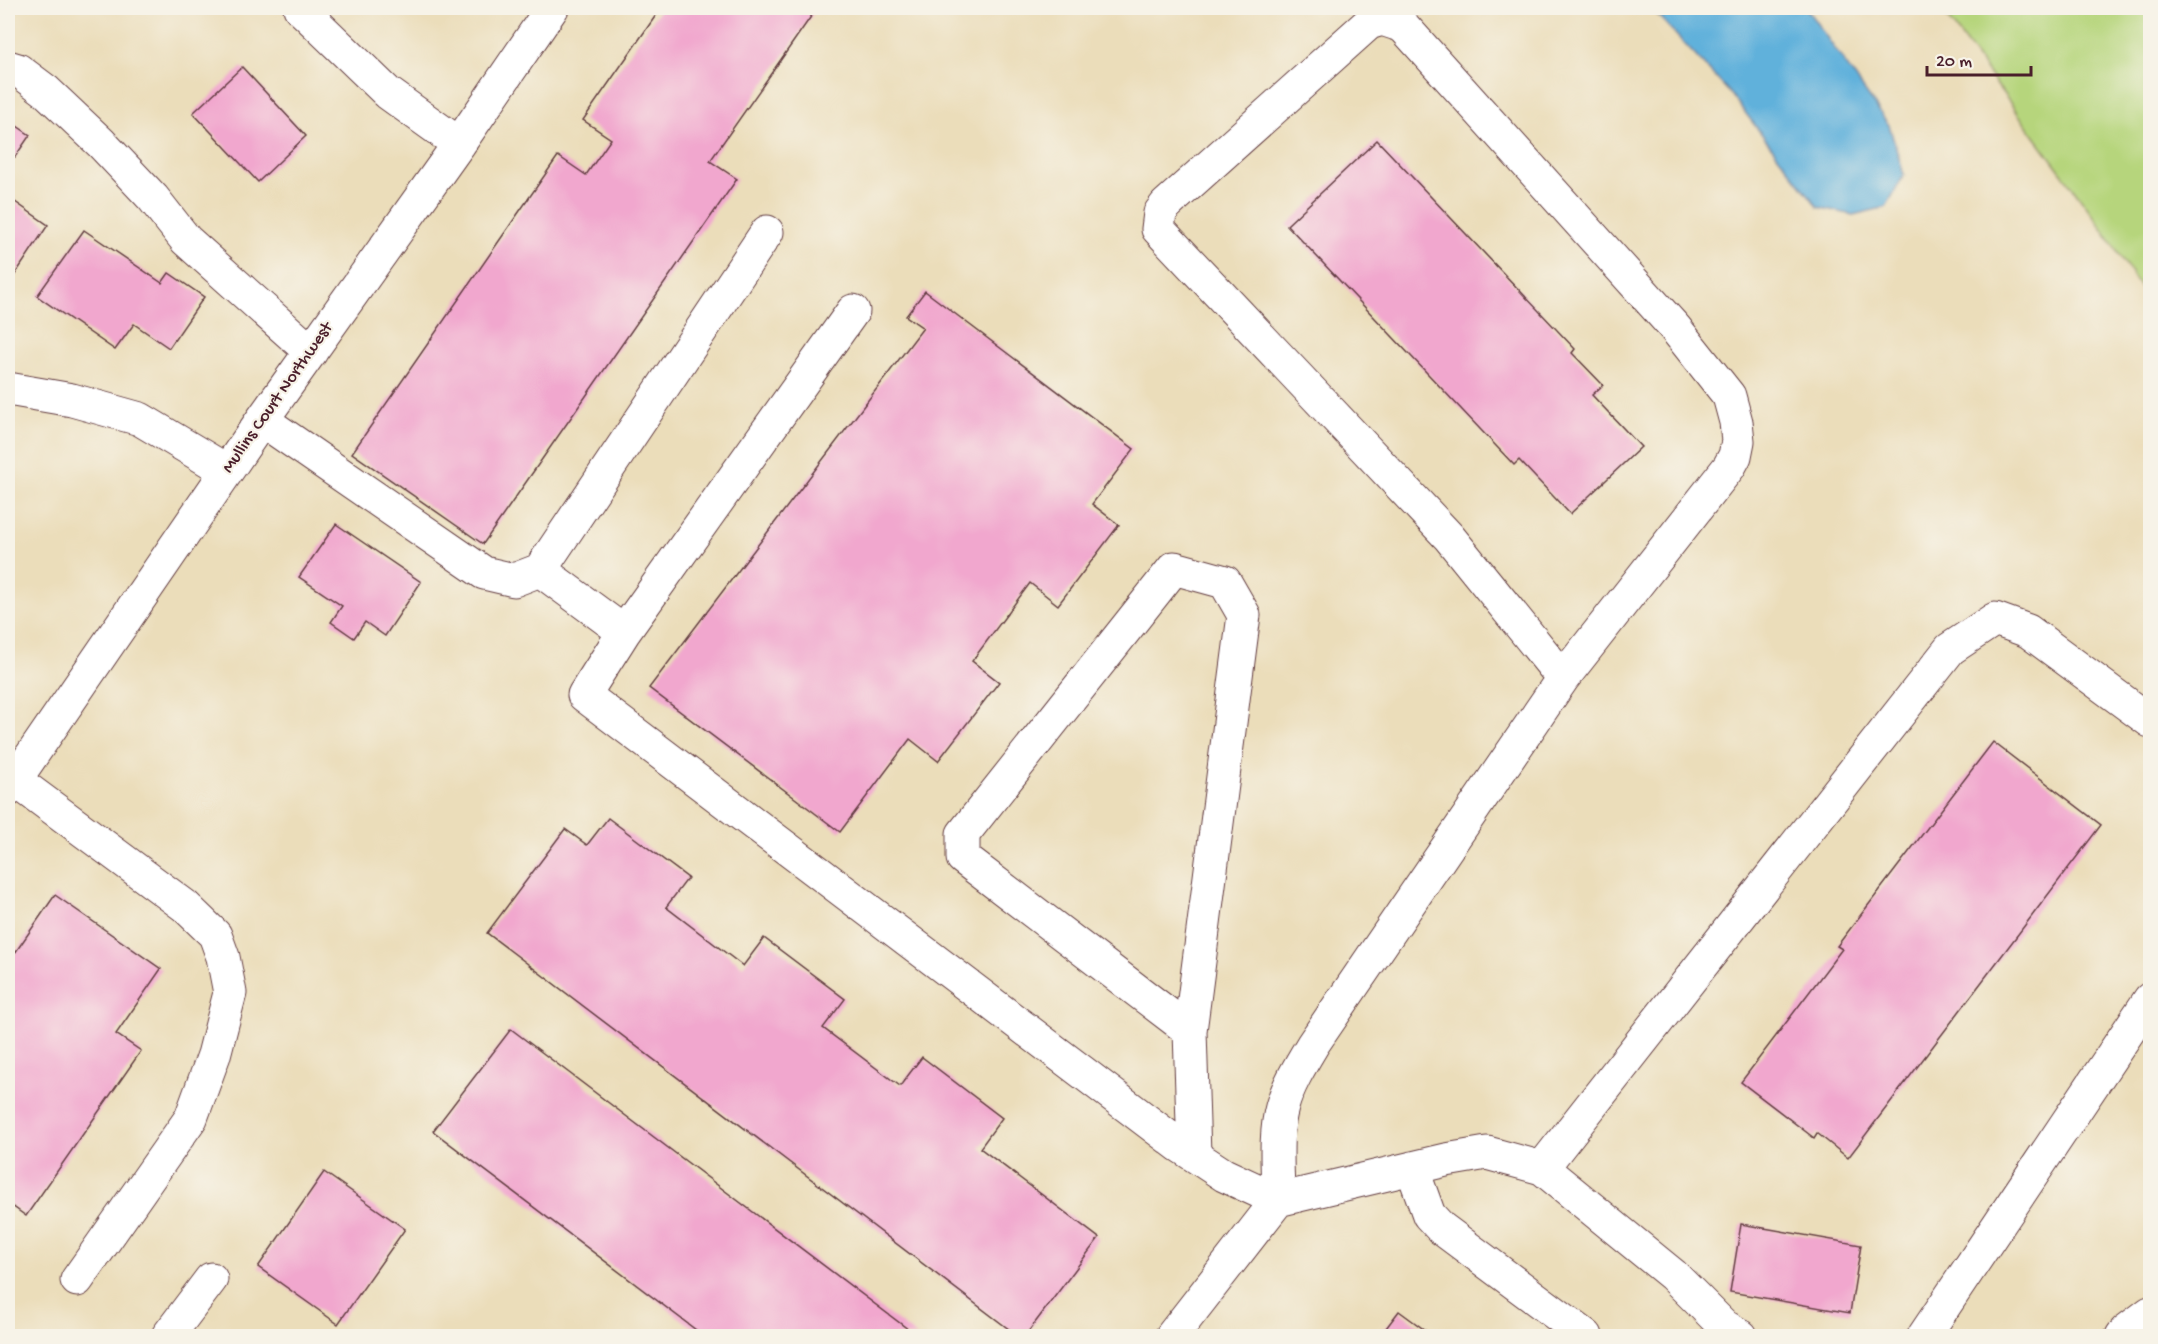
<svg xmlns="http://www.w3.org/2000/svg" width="2158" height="1344" viewBox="0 0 2158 1344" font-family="'Gochi Hand',sans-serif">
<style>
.green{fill:#b6d57c;stroke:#807a54;stroke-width:1.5}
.water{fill:#60b1db;stroke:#556883;stroke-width:1.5}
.building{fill:#f1a7ce}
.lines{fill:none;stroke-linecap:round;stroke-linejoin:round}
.minor-casing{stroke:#623c40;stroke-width:35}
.minor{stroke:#fff;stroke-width:33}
.labels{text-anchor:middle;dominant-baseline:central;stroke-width:4.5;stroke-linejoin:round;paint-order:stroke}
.street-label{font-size:18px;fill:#4a1f2b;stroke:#f7f3e8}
</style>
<rect width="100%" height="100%" fill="#f7f3e8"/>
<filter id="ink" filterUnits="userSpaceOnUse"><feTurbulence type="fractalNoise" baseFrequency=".0167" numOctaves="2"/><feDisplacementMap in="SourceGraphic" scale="12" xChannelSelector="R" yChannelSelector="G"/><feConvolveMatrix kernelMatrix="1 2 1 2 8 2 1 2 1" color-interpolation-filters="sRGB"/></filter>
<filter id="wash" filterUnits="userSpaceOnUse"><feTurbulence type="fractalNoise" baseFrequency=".008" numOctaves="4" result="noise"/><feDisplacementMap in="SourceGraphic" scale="24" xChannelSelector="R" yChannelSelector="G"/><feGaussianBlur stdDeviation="1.35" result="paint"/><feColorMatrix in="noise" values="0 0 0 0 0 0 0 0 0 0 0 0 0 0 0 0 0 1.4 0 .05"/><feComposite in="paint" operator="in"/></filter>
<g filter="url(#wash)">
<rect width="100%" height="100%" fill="#ebddba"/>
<path class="green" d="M1940 8H2150V302L2095 218Z"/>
<path class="water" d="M1651 8H1806L1889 125 1904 175 1886 207 1853 215 1818 207 1730 93Z"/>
<g id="blocks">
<path class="building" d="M661 8H817L710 161 737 179 483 544 352 453 558 156 586 175 611 139 583 120Z
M242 67 306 136 258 182 193 113Z
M8 120 30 135 15 157 8 152Z
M1377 140 1575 349 1572 353 1603 385 1592 395 1641 447 1570 514 1519 460 1514 465 1287 225Z
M8 197 48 225 8 285Z
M84 230 162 283 169 273 204 297 169 348 134 324 115 350 37 296Z
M925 291 1134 449 1092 504 1119 525 1058 605 1030 583 972 661 999 682 938 761 910 739 840 832 649 688 923 328 906 316Z
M336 524 421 582 385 636 365 622 354 638 331 622 342 606 299 577Z
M1993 742 2101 825 1848 1158 1817 1133 1814 1138 1741 1082 1842 949 1837 946Z
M608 818 688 878 666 907 743 966 764 938 845 999 823 1028 900 1086 922 1057 1002 1118 980 1148 1099 1238 1025 1336H1018L487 933 565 829 587 845Z
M55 895 161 969 116 1034 141 1051 26 1216 8 1203V963Z
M511 1029 917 1336H704L433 1131Z
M324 1172 405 1229 338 1324 258 1267Z
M1741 1224 1861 1245 1850 1313 1730 1292Z
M1399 1311 1433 1336H1380Z"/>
</g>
</g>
<g filter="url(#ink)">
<use href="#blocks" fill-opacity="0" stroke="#623c40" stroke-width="1.5"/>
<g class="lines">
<defs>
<path id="minor" d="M300 8 388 93 459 144
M8 67 18 70 46 91 101 143 153 198 186 240 311 352
M8 389 72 400 140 419 227 471
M262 420 484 573 514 580 540 570 624 632 584 695 1180 1146 1224 1175 1278 1200 1446 1160 1487 1153 1542 1168 1673 1275 1724 1326 1741 1336
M540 570 767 232
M624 632 853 311
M15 780 185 906 215 935 223 957 230 993 214 1055 191 1118 77 1280
M8 790 262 420 459 144 552 8
M1190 1031 963 858V834L1174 568 1225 582 1244 615 1190 1031 1194 1155
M1412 1168 1429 1215 1441 1228 1586 1336
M1542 1168 1950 649 1995 619 2028 631 2150 721
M1278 1200C1278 1171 1274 1136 1282 1107 1288 1085 1301 1064 1313 1044L1563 678 1729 467 1735 456 1738 441 1736 422 1729 396 1675 328 1403 26 1382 19 1369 23 1166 205 1160 213 1158 229 1449 537 1563 678
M168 1336 211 1279
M1172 1336 1278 1200
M1924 1336 2150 999
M2122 1336 2126 1331 2150 1313"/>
</defs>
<use href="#minor" class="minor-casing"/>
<use href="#minor" class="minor"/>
</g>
</g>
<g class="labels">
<g class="street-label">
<text transform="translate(278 398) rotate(-55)">Mullins Court Northwest</text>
</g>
</g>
<rect width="2158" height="1344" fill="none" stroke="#f7f3e8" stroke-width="30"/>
<path d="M1927 66v9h104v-9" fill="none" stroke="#4a1f2b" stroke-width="3"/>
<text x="1936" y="66" font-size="18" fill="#4a1f2b" stroke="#f7f3e8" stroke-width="4.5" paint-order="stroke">20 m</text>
</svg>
